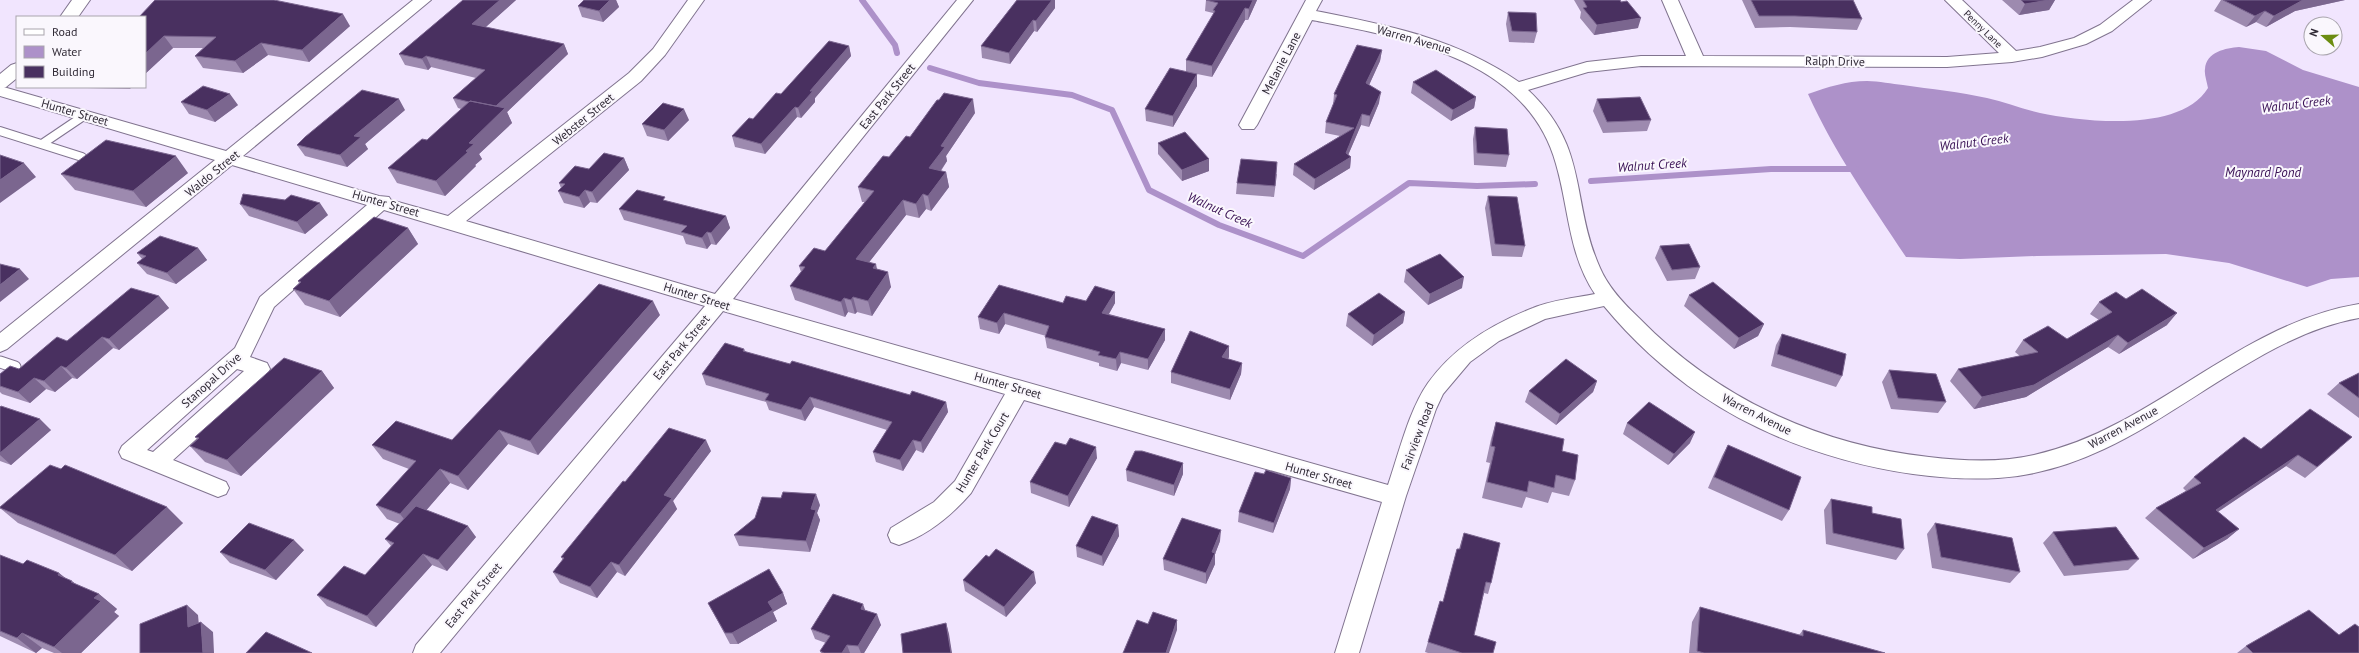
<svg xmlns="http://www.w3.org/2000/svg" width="2359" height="653" viewBox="0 0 2359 653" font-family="'PT Sans',sans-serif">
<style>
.water{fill:#ad91c9}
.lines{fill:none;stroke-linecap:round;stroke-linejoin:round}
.stream{stroke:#ad91c9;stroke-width:6}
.service-far1-casing{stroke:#81748f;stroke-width:10}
.service-casing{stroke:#81748f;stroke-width:13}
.minor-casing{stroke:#81748f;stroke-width:2}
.secondary-casing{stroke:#81748f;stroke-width:2}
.service-far1{stroke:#fff;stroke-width:8}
.service{stroke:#fff;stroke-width:11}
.minor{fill:#fff;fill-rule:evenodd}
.secondary{fill:#fff;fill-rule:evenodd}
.wall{fill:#9d8aaf}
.shaded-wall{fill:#7b668f}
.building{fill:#493060;stroke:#7b668f}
.labels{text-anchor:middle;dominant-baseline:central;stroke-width:4;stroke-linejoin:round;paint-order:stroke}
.far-street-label{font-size:10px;fill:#302a36;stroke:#faf7fd}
.street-label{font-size:12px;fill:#302a36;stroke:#faf7fd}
.water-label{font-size:13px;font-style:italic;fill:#391154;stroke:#faf7fd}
</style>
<rect width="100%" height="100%" fill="#f1e5fe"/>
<path class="water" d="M2239 47 2266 51 2303 70 2359 87V277L2331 279 2307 287 2229 263 2166 254 2037 256 1960 259 1906 257C1871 204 1834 152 1808 94 1828 87 1846 81 1867 81 1879 81 1892 84 1903 85 1931 89 1960 92 1987 98 2005 102 2022 109 2040 113 2084 122 2181 133 2208 88 2207 82 2204 74 2205 69 2206 52 2226 48 2239 47Z"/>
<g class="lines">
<path class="stream" d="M862 0 895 45 897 53
M930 68 979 83 1072 95 1112 110 1149 190 1219 225 1303 256 1409 183 1477 186 1535 184
M1591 181 1771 169H1856"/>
<defs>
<path id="service-far1" d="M0 131 82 157
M42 144 85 115"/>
<path id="service" d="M0 362 15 367"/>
<path id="minor" d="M413 0H431L243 156 379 196 389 197 391 200 448 216 629 73 653 49 688 0H704L665 55 641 81 466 221 715 294 957 0H973L733 299 1388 485C1399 453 1409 410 1428 383 1454 347 1492 324 1533 308 1552 300 1575 298 1595 294 1568 254 1569 208 1556 164 1527 58 1404 38 1312 20L1257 125 1254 129H1242L1239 125 1306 0H1322L1316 11C1391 26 1455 38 1519 82L1587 62 1641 56H1686L1662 0H1678L1703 56 1947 57 1999 53 1945 0H1962L2016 51 2040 47 2074 38 2100 25 2133 0H2151L2112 31 2086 44 2042 57 2012 62 1947 67 1641 66 1588 72 1528 90C1590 148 1570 200 1600 268 1608 287 1624 304 1639 318 1717 398 1818 445 1929 457 1963 461 2000 463 2034 455 2064 448 2092 437 2118 423 2198 381 2268 319 2359 304V318C2268 334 2188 410 2104 449 2072 464 2034 476 1998 478 1899 483 1783 451 1701 395 1665 370 1632 340 1604 306L1545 319 1499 341 1470 362 1443 394 1436 409 1406 496 1359 653H1335L1382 502 1024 400 971 493C951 516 928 535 899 545L891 542 888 535 891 528 934 502 955 481 1005 394 723 311 440 653H413L416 645 705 306 384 210 274 307 250 357 267 363 270 369 267 375 173 460 226 482 229 488 226 494 218 497 122 458 119 452 122 446 235 348 260 297 367 205 232 165 7 349 0 352V333L215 160 0 96V86L226 151ZM237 369 244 371 153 452 147 450Z"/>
<path id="secondary" d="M72 0H90L78 17H60Z
M17 63V78L6 87 0 89V74L11 65Z"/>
</defs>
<use href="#service-far1" class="service-far1-casing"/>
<use href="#service" class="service-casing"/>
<use href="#minor" class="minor-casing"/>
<use href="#secondary" class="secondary-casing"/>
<use href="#service-far1" class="service-far1"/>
<use href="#service" class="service"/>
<use href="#minor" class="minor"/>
<use href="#secondary" class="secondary"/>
</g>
<path class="wall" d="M463 0H516L485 27 564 44 568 54 507 112 512 123 479 154 482 159 475 165 476 166 445 196 397 183 388 168 427 140 461 109 458 108 453 98 476 78 431 67 428 70 405 65 399 54Z
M584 0H616L619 7 603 22 582 17 578 6Z
M1017 0H1055V8L1037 32 1034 31 1010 64 982 58 981 46Z
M1206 0H1257L1248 20H1245L1212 77 1197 74V86L1173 127 1146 121 1145 109 1186 72V60L1213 15V13L1205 11Z
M1574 0H1620L1638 28 1594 35 1580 18 1581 12Z
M1742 0H1853L1862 19 1857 30 1790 27 1755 28Z
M2002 0H2055L2049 10 2019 15Z
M2221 0H2345L2295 11 2266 27 2256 22 2246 27 2214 11Z
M1508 12 1537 32 1534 43 1509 42 1506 24Z
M145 17 350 26 309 62 268 55 243 73 203 68 195 56 203 48H173L145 74Z
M849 46 851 56 815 98V102L801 118 797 117 765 154 735 147 732 136 753 119 781 94Z
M1382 50 1380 61 1369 85 1379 103 1369 127 1361 125 1348 155 1351 157 1350 168 1314 190 1293 175 1294 164 1340 136 1325 133 1326 122 1333 105 1334 94Z
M1413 82 1476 97 1474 108 1451 121 1411 93Z
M86 87H132L130 89 87 88Z
M1597 99 1651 120 1647 131 1603 133 1593 111Z
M181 102 238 105 215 122 189 114Z
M405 110 365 144 368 149 347 167 305 156 297 145Z
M975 113 946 156 947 161 941 171 946 172 949 187 931 211 926 209 919 218 906 215 869 262 877 269 891 287 872 316 857 312 855 314 848 312 845 317 795 300 790 286 801 272 799 266 825 251 865 202H862L858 187 910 137Z
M689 120 668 141 647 136 642 124Z
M1475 127 1509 155 1506 167 1474 165 1473 139Z
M1158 143 1209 159V171L1182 181 1158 154Z
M624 158 629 170 597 203 590 202 584 208 564 203 558 191 561 188 559 183 589 169Z
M188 173 146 207 75 190 61 174Z
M1277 174 1274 197 1236 194 1237 183Z
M1488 196 1525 246 1522 257 1492 256 1485 208Z
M666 201 726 216 730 228 716 245 711 244 707 249 686 244 683 236 624 220 619 209Z
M240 204 328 215 305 234 249 216Z
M408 228 418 244 340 317 305 305 293 289 299 283 298 281Z
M1660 246 1700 267 1695 279 1667 281 1655 258Z
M198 248 207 260 176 284 147 274 137 263 142 259 137 253Z
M1406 270 1462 288 1428 305 1404 282Z
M1115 292V303L1109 314 1165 329V340L1148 370 1121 363 1117 371 1099 366V363L1047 348 1045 337 1046 336 1005 324 999 334 980 329 978 317 1086 301Z
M1689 295 1764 324 1758 336 1734 349 1684 306Z
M159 296 169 308 119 350 113 348 77 379 72 378 55 392 46 389 30 403 2 394 0 392V374L19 369 67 341Z
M2099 302 2167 325 2119 354 2108 347 2026 397 1974 409 1950 381 1958 369 2020 356 2015 352 2023 340 2067 339 2099 320 2090 314Z
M1405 312 1403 323 1372 346 1346 326 1348 314Z
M660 315 538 455 508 444 468 490 450 483 426 510 476 537 447 571 432 565 376 627 327 606 317 595 365 575 391 546 385 539 400 524 387 519 376 505 409 469 383 459 372 445 452 440Z
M1782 334 1842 376 1836 387 1771 366 1776 345Z
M1229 346V357L1228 359 1242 363 1241 374 1230 400 1171 383V372Z
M744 349 746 352 790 364 910 395 946 402 948 412 923 453 916 450 903 471 876 462 873 452 887 430 814 407 805 421 769 410 766 402 706 385 702 374Z
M1889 370 1946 402 1938 413 1891 409 1882 382Z
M322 371 334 388 241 476 205 462 190 446 197 439 195 437Z
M2359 373V418L2327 394 2339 383Z
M1597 381 1593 392 1556 425 1525 402 1529 391Z
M0 407 51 430 11 465 0 461Z
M1496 422 1562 451 1575 480 1569 496 1552 492 1548 503 1526 497 1522 508 1482 498 1490 463 1486 462 1491 439Z
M1627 423 1690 443 1668 465 1623 434Z
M1066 445 1097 458 1069 507 1031 493 1030 482Z
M1728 445 1789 510 1782 521 1708 488 1722 456Z
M2340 448 2305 478 2286 466 2218 512 2239 529 2227 539 2193 559 2145 518 2156 508 2186 491 2183 488 2194 477 2261 449Z
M711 451 673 501 677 509 625 576 617 572 597 598 560 583 553 572 563 560 561 557 625 482Z
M61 469 183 523 132 571 18 523 0 508Z
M1126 470 1183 474 1174 496 1127 481Z
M1264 474 1291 478 1290 489 1273 533 1238 522 1239 512Z
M1831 499 1872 513 1904 549 1896 560 1826 544 1824 510Z
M820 505 817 513 820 520 810 552 739 546 734 535Z
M1935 523 2020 572 2010 583 1932 568 1927 534Z
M1118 525 1119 536 1103 566 1077 557 1076 546Z
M2053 532 2139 559 2128 570 2064 576 2043 543Z
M1464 533 1491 583 1488 594 1484 593 1474 635 1493 653H1428L1425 652 1440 601 1443 602 1457 549H1459Z
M1220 541 1215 554V564L1206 584 1164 570 1163 559Z
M304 550 276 580 230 563 220 552Z
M0 555 23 564 59 573 65 578 77 585 99 594 117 609 114 612 119 616 81 653H54L42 648 36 653 0 636Z
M989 557 1036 583 1006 617 965 591 963 580Z
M783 593 787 604 773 612 777 621 738 644H730L708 603Z
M1700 607 1799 635 1803 630 1885 653H1689L1692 622Z
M865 610 881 625 864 653H821L820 651 826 643 815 639 811 629Z
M2339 635 2359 653H2237L2246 646Z"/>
<path class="shaded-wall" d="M500 0H516L477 35 472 24Z
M610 0H616L619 7 603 22 599 11Z
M1050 0H1055V8L1037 32 1036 21Z
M1253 0H1257L1248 20 1249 9Z
M2049 0H2055L2049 10 2019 15 2025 4Z
M2303 0H2345L2295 11 2266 27 2274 16Z
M1245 8V20L1212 77V66Z
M2265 11 2256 22 2246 27 2255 16Z
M343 14 350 26 309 62 302 50Z
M1641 18 1638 28 1594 35 1597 25Z
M1033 20 1034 31 1010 64 1009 53Z
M164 36 173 48 145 74V54Z
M261 43 268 55 243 73 235 61Z
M564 44 568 54 507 112 512 123 479 154 482 159 475 165 476 166 445 196 436 181 466 151 469 143 494 108Z
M849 46 851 56 815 98V102L801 118 798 108 810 91Z
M1382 50 1380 61 1365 94 1366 83Z
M426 56 431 67 428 70 422 59Z
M1197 74V86L1173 127V116Z
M1381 92 1379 103 1369 127 1370 116Z
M230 94 238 105 215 122 207 110Z
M1476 97 1474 108 1451 121 1453 110Z
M399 99 405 110 365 144 368 149 347 167 340 155 354 136Z
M973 99 975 113 946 156 947 161 932 183 929 168 941 146Z
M795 107 797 117 765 154 761 144Z
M684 109 689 120 668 141 664 130Z
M1362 114 1361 125 1346 160 1351 157 1350 168 1314 190 1315 179 1346 153Z
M176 156 188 173 146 207 133 191Z
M624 158 629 170 597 203 592 192Z
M1209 159V171L1182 181V170Z
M24 163 36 177 0 203V180Z
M946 172 949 187 931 211 928 196Z
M585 190 590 202 584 208 579 197Z
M923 194 926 209 919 218 916 204Z
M903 200 906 215 860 274 856 259Z
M320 203 328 215 305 234 297 222Z
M726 216 730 228 716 245 711 233Z
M408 228 418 244 340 317 329 301Z
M707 232 711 244 707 249 702 238Z
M198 248 207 260 176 284 167 273Z
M876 264 879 279 873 268Z
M20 269 29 279 0 302V285Z
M888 272 891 287 872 316 868 301Z
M1464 277 1462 288 1428 305 1430 294Z
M1115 292V303L1103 324 1102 313Z
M159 296 169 308 119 350 109 339Z
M853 297 857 312 855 314 851 300Z
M844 298 848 312 845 317 841 302Z
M653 301 660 315 538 455 530 441Z
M1405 312 1403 323 1372 346 1374 335Z
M1004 313 1005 324 999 334 997 323Z
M2177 313 2167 325 2119 354 2128 343Z
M1764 324 1758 336 1734 349 1739 338Z
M1165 329V340L1148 370V359Z
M2118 335 2108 347 2026 397 1974 409 1982 397Z
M102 337 113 348 77 379 66 368Z
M1229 346V357L1222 368V357Z
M1120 352 1121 363 1117 371 1116 359Z
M1242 363 1241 374 1230 400V389Z
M61 366 72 378 55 392 44 381Z
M322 371 334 388 241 476 227 460Z
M34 378 46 389 30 403 18 392Z
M1597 381 1593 392 1556 425 1560 414Z
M810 397 814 407 805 421 801 410Z
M946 402 948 412 923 453 921 442Z
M40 419 51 430 11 465 0 455V453Z
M499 430 508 444 468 490 458 476Z
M1695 432 1690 443 1668 465 1674 454Z
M706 440 711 451 673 501 677 509 625 576 619 565 664 495Z
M913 440 916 450 903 471 900 460Z
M1096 447 1097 458 1069 507 1068 496Z
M2298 455 2286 466 2204 521 2216 510Z
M1183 463V474L1174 496V485Z
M440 469 450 483 411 528 400 514Z
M1291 478 1290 489 1273 533 1274 523Z
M816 494 820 505 817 513 820 520 810 552 806 541 811 509Z
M167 507 183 523 132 571 115 555Z
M1118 525 1119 536 1103 566 1102 556Z
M468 526 476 537 447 571 438 560Z
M2239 529 2227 539 2193 559 2204 548Z
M1221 530 1220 541 1215 554V564L1206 584V573L1212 552Z
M294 540 304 550 276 580 265 570Z
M423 554 432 565 376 627 367 616Z
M611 562 617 572 597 598 590 587Z
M1034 572 1036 583 1006 617 1004 607Z
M59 573 78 588 58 575Z
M72 581 90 596 71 582Z
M783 593 787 604 773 612 777 621 738 644 732 633 768 602Z
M99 594 117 609 114 612 119 616 81 653H62L54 647 94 598Z
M863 604 867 615 861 609Z
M187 605 198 615 200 637 188 627Z
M877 614 881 625 864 653H861L858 646Z
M1177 620V630L1169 653H1166Z
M201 622 213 632 214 653H203Z
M946 623 949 634 952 653H951Z
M22 633 42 648 36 653 17 638Z
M847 645 850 653H842Z"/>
<path class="building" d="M155 0H274L343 14 302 50 261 43 235 61 195 56 216 37 164 36 145 54V17H139Z
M463 0H500L472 24 564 44 496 106 470 101 469 102 453 98 485 70 426 56 422 59 399 54Z
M584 0H610L599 11 578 6Z
M1017 0H1052L1036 21 1033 20 1009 53 981 46Z
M1206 0H1253L1249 9 1245 8 1212 66 1186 60 1215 11 1213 10 1218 3Z
M1583 0H1620L1621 2 1627 1 1641 18 1597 25 1583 8 1587 7Z
M1751 0H1853L1862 19 1795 16H1759Z
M2021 0H2049L2025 4Z
M2223 0H2303L2274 16 2265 11 2255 16Z
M1508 12 1536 13 1537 32 1512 31Z
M829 41 849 46 810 91H813L798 108 795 107 761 144 732 136 749 118 753 119 776 93 781 94Z
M1357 45 1382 50 1366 83 1381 92 1370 116 1362 114 1346 153 1351 157 1315 179 1294 164 1354 128 1326 122 1337 95 1334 94Z
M1170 68 1197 74 1173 116 1145 109Z
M1436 70 1476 97 1453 110 1413 82Z
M203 86 230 94 207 110 181 102Z
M362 90 399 99 354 136 361 137 340 155 297 145 305 137Z
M944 93 973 99 941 146 945 147 929 168 946 172 928 196 923 194 916 204 903 200 856 259 876 264 873 268 888 272 868 301 853 297 851 300 844 298 841 302 790 286 805 267 799 266 814 248 825 251 874 191 858 187 883 156 889 157 906 136 910 137 937 100H939Z
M1640 97 1651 120 1607 122 1597 99Z
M470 101 505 108 469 143 474 144 466 151 468 152 436 181 388 168 422 139 427 140Z
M663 103 684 109 664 130 642 124Z
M1475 127 1507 129 1509 155 1477 153Z
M1185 132 1209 159 1182 170 1158 143Z
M106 140 176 156 133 191 61 174Z
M604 153 624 158 592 192 585 190 579 197 558 191 565 184 559 183 575 166 589 169Z
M0 155 24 163 0 180Z
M1241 159 1277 162 1275 186 1237 183Z
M637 190 665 197 663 200 726 216 711 233 707 232 702 238 681 232 687 226 619 209Z
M243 194 285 200 291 195 320 203 297 222 240 204Z
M1488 196 1517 197 1525 246 1495 244Z
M374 217 408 228 329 301 293 289 301 282 298 281Z
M160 236 198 248 167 273 137 263 146 256 137 253Z
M1689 244 1700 267 1672 270 1660 246Z
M1440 254 1464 277 1430 294 1406 270Z
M0 264 20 269 0 285Z
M1713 282 1764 324 1739 338 1689 295Z
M599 284 653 301 530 441 499 430 458 476 440 469 400 514 376 505 416 461 372 445 396 421 452 440Z
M999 285 1063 303 1066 296 1086 301 1095 286 1115 292 1102 313 1165 329 1148 359 1120 352 1116 359 1098 355 1100 352 1045 337 1049 326 1004 313 997 323 978 317Z
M131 288 159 296 109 339 102 337 66 368 61 366 44 381 34 378 18 392 0 386V374L10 366 19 369 57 337 67 341Z
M2142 289 2177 313 2128 343 2118 335 2034 385 1982 397 1958 369 2038 352 2023 340 2048 326 2067 339 2112 312 2099 302 2116 292 2126 299Z
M1379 293 1405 312 1374 335 1348 314Z
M1190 331 1229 346 1222 357 1242 363 1230 389 1171 372Z
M1782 334 1846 354 1842 376 1777 354Z
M725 343 744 349 743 351 790 364 792 361 910 395 912 391 946 402 921 442 913 440 900 460 873 452 892 422 810 397 801 410 765 400 769 394 702 374Z
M284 358 322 371 227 460 190 446 199 438 195 437Z
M1566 359 1597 381 1560 414 1529 391Z
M1889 370 1936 374 1946 402 1898 398Z
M2359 373V398L2339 383Z
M1649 402 1695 432 1674 454 1627 423Z
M1 406 40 419 0 453V407Z
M2310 409 2352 437 2317 467 2298 455 2216 510 2239 529 2204 548 2156 508 2201 483 2194 477 2244 437 2261 449Z
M1496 422 1564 439 1562 451 1578 455 1575 480 1556 475 1554 488 1529 481 1527 492 1487 482 1495 447 1491 446Z
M669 428 706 440 664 495 672 498 619 565 611 562 590 587 553 572 564 558 561 557 623 481 625 482Z
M1070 438 1096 447 1068 496 1030 482 1055 442 1066 445Z
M1728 445 1801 477 1789 510 1714 477Z
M1135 451H1142L1183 463 1174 485 1126 470Z
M50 465 61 469 65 465 167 507 115 555 0 508V507Z
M1266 470 1291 478 1274 523 1239 512 1255 472 1264 474Z
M783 492 816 494 811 509 816 510 806 541 734 535 755 518 762 497 781 498Z
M1831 499 1872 507V513L1901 519 1904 549 1833 533Z
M416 506 468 526 438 560 423 554 367 616 317 595 344 566 365 575 394 543 385 539Z
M1092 516 1118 525 1102 556 1076 546Z
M1182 518 1221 530 1212 552 1215 553 1206 573 1163 559Z
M249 523 294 540 265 570 220 552Z
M1935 523 2012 538 2020 572 1941 557Z
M2116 527 2139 559 2074 566 2053 532Z
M1464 533 1500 543 1491 583 1486 582 1474 635 1496 642 1493 653H1462L1428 642 1440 601 1443 602 1457 549H1460Z
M996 549 1034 572 1004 607 963 580 986 555 989 557Z
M0 555 23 564 27 560 59 573 58 575 72 581 71 582 99 594 94 598 101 601 54 647 22 633 17 638 0 631Z
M769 569 783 593 768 602 773 610 732 633H725L708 603Z
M833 594 863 604 861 609 877 614 858 646 847 645 842 653H824L820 651 830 636 811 629Z
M187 605 188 627 201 622 203 653H140V624Z
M1700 607 1803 636V630L1885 653H1704L1697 651Z
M2309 610 2339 635 2355 624 2359 627V653H2253L2246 646Z
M1153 612 1177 620 1166 653H1123L1137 620 1148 624Z
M946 623 951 653H903L901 634Z
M266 632 312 653H246Z"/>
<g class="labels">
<g class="far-street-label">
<text transform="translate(1983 29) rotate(44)">Penny Lane</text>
</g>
<g class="street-label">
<text transform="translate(1414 39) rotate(16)">Warren Avenue</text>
<text transform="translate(1835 61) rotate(1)">Ralph Drive</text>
<text transform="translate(1281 63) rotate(-62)">Melanie Lane</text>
<text transform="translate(887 96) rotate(-51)">East Park Street</text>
<text transform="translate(75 112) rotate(16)">Hunter Street</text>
<text transform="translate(583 119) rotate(-39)">Webster Street</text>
<text transform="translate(212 173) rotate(-39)">Waldo Street</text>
<text transform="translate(386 203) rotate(16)">Hunter Street</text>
<text transform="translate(697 296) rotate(17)">Hunter Street</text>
<text transform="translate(681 347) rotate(-50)">East Park Street</text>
<text transform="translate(211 380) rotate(-42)">Stanopal Drive</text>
<text transform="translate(1008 385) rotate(16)">Hunter Street</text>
<text transform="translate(1757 414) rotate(27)">Warren Avenue</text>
<text transform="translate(2123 427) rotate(-28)">Warren Avenue</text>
<text transform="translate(1417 436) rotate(-69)">Fairview Road</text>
<text transform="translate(982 452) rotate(-59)">Hunter Park Court</text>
<text transform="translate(1319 475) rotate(16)">Hunter Street</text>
<text transform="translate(473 595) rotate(-50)">East Park Street</text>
</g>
<g class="water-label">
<text transform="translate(2296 104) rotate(-7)">Walnut Creek</text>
<text transform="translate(1974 142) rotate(-7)">Walnut Creek</text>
<text transform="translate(1652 165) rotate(-4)">Walnut Creek</text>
<text x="2263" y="172">Maynard Pond</text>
<text transform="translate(1220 210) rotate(24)">Walnut Creek</text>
</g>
</g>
<rect x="16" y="16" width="130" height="72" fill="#faf7fd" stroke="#a9a5ad"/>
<rect x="24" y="29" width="20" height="6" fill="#ffffff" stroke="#a9a5ad"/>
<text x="52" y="36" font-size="12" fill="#302a36">Road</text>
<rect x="24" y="46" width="20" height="12" fill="#ad91c9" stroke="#a9a5ad"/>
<text x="52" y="56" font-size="12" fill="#302a36">Water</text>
<rect x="24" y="66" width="20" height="12" fill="#493060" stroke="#a9a5ad"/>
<text x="52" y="76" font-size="12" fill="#302a36">Building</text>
<g transform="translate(2323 36) rotate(290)"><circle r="19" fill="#faf7fd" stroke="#a9a5ad"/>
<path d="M0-3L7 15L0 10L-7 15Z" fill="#6c8d11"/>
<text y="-6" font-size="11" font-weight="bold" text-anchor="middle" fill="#302a36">N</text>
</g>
</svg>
